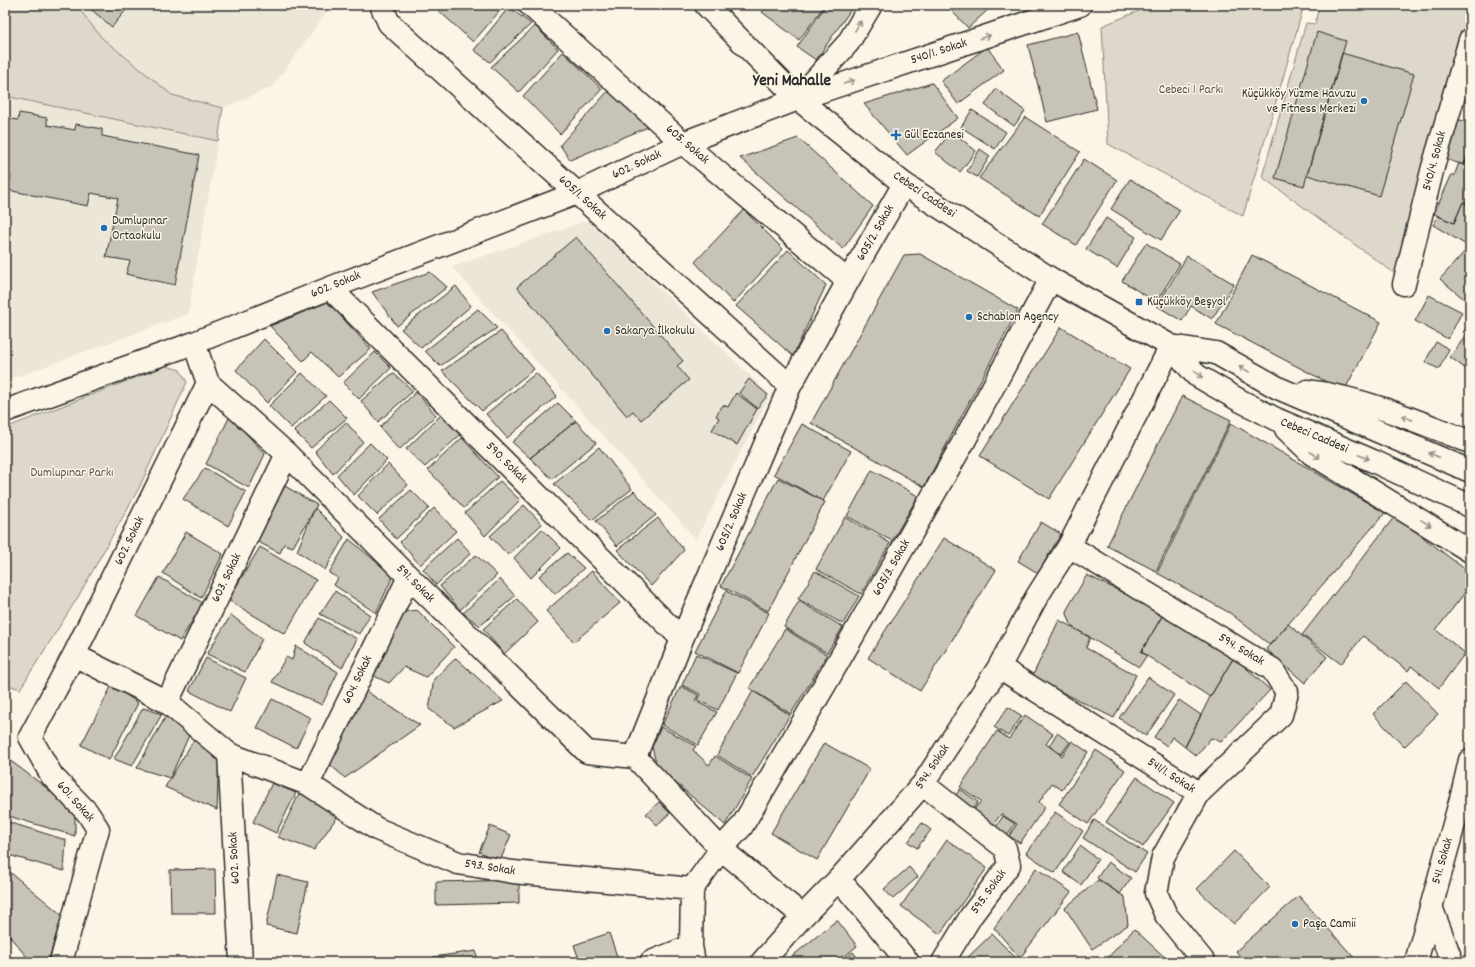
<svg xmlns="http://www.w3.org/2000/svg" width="1475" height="967" viewBox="0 0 1475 967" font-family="Dekko,sans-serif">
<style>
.built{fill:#ece6d7}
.green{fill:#ded8ca;stroke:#84827a}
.building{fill:#c8c3b7;stroke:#2b2b2b}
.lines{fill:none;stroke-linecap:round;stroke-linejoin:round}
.street-casing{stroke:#2b2b2b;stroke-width:25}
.secondary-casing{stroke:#2b2b2b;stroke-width:25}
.primary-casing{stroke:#2b2b2b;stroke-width:25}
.street{stroke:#fcf5e5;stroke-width:22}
.secondary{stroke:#fcf5e5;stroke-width:22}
.primary{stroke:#fcf5e5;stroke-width:22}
.oneway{stroke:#949088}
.poi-dot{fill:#1f6fb2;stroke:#fcf5e5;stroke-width:1.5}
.labels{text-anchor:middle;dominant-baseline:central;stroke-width:3;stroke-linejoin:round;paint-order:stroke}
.street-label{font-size:13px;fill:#2b2b2b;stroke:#fcf5e5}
.park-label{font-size:13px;fill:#585653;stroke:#fcf5e5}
.poi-label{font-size:13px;fill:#2b2b2b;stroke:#fcf5e5;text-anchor:start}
.district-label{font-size:17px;font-weight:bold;fill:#2b2b2b;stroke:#fcf5e5}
</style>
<rect width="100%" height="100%" fill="#fcf5e5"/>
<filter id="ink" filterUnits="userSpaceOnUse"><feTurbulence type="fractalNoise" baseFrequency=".025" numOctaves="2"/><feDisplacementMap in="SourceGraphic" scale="8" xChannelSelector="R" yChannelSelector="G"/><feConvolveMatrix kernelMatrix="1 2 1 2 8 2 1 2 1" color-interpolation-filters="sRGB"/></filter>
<g filter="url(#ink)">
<path class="built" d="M76 5H332L272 87 223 108 172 95 102 38Z
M5 96 218 141 188 314 5 381Z
M589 220 770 395 696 539 452 267Z"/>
<path class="green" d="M5 5H76L102 38 172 95 223 108 218 141 5 96Z
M1153 5H1305L1302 12 1243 216 1108 144 1102 26Z
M1319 5H1470L1398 276 1262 177 1306 23 1315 24Z
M166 366 180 370 187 382 139 488 78 597 20 689 5 684V428Z"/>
<path class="building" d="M86 5H130L112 27Z
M443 5H502L504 6 473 42 438 10Z
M768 5H825L799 40 762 12Z
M826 5H847L852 8 816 60 797 47Z
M946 5H990L991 7 968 28Z
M509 7 531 24 490 62 474 50Z
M535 26 558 49 519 92 491 67Z
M1078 32 1097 109 1047 122 1028 45Z
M1317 32 1346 41 1304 186 1275 178Z
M987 47 1004 70 958 104 941 81Z
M563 52 602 89 560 134 523 96Z
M1342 53 1414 74 1379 196 1307 175Z
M932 83 958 118 907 155 864 104Z
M996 89 1025 111 1014 126 985 105Z
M609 90 648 127 570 160 560 145Z
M972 110 1006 132 995 149 961 127Z
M19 113 47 118V125L75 130 76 124 102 129V136L199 155 175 285 126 274 130 261 106 257 118 198 91 193 88 206 7 190 11 176 5 175V118L18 120Z
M1025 117 1080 152 1039 216 979 178Z
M1454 118 1470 123V147L1464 165 1442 158Z
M952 131 976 151 960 172 935 152Z
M798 138 873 206 843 249 740 158Z
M1470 147V167L1464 165Z
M980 149 990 156 977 177 967 171Z
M1084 159 1117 180 1076 245 1042 224Z
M1459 163 1470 167V194L1466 203 1463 202 1454 223 1434 214 1452 174 1454 176Z
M1130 179 1180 210 1161 240 1111 209Z
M1463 202 1470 205V242L1468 246 1433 225 1438 216 1454 223Z
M744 210 783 249 733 303 695 262Z
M1106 218 1136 237 1117 268 1086 249Z
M576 237 683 361 677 366 689 380 641 420 633 411 627 416 517 287Z
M1146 243 1180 264 1156 302 1122 281Z
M788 250 826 285 793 356 736 306Z
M1466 250 1470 253V304L1440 279Z
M920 254 1018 310 924 487 811 423 904 255Z
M1252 255 1381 322 1344 391 1216 324Z
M1187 256 1234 284 1212 319 1191 306 1182 321 1157 306Z
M430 272 447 287 397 326 372 292Z
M456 286 471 306 421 348 401 329Z
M1429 295 1462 312 1448 339 1415 321Z
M328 302 371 349 338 377 312 352 303 361 270 326Z
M478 309 497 328 440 366 425 351Z
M1470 324V338L1463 332Z
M1061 327 1130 369 1049 499 980 456Z
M501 331 534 369 482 411 442 371Z
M1464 338 1470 342V364L1466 369 1450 357Z
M264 339 297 372 267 403 236 370Z
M1436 342 1449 349 1439 369 1425 362Z
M375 352 391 368 359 399 343 383Z
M302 373 326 396 291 428 269 406Z
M393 373 413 391 378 422 361 401Z
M536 373 557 396 507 438 486 414Z
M749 379 768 395 757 408 739 393Z
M416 392 436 415 399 450 380 427Z
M736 393 757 409 737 445 712 430 719 418 716 416 723 405 728 407Z
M1182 396 1231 420 1156 571 1107 546Z
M329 400 347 418 311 448 294 431Z
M558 403 576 421 530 458 512 442Z
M441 415 460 435 425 467 406 449Z
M230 416 265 454 249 488 206 464Z
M576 421 596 443 552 479 530 458Z
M346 422 363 442 333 474 315 451Z
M1231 423 1385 513 1270 645 1230 613 1157 573Z
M802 424 851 451 823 501 774 474Z
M462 438 498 477 464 508 428 470Z
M370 443 387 460 354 495 337 475Z
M599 447 632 489 592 520 554 484Z
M388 464 408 485 377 515 358 496Z
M205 468 246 492 228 526 183 499Z
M872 470 918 496 892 541 847 516Z
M778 478 825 502 768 611 721 586Z
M500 481 520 500 485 536 465 513Z
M285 486 317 505 293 547 284 544 280 553 256 541Z
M411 490 429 508 396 539 379 519Z
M634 491 656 515 617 546 596 521Z
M524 505 542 524 508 555 490 536Z
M315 508 344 537 325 570 297 551Z
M434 508 456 531 420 565 400 542Z
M1395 516 1470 573V586L1436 630 1465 653 1439 688 1411 666 1408 671 1363 636 1341 664 1302 635Z
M845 517 890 543 861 594 816 569Z
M658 518 684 550 651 586 617 550Z
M1041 522 1061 534 1038 573 1018 561Z
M542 529 561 548 531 578 514 558Z
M186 532 223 554 201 598 163 573Z
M457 538 471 553 436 585 423 569Z
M944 538 996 570 920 691 868 658Z
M349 539 393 576 376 613 334 585 338 578 329 573Z
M260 547 316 580 285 634 228 600Z
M567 553 584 568 555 594 539 576Z
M476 555 497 575 460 610 440 586Z
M592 571 620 603 574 642 546 611Z
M815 571 859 596 843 624 798 599Z
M1087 575 1164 613 1141 652 1147 655 1139 667 1072 627 1066 611Z
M159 577 203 603 180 641 137 616Z
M500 579 515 596 480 626 463 613Z
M335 591 370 615 359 634 320 614Z
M726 591 769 613 738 673 695 651Z
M517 599 538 622 504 654 483 629Z
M799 601 843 627 827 653 784 627Z
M417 610 454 647 426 677 404 667 389 683 372 675 403 612Z
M1164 613 1234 657 1210 697 1141 652Z
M231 615 262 639 245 672 207 654Z
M319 618 357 639 342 668 305 643Z
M1059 620 1090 637 1086 648 1136 675 1114 718 1032 677Z
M1288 624 1327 657 1305 683 1266 649Z
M785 629 827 655 791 714 749 688Z
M296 646 338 672 322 705 272 682 286 657 292 660Z
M696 654 737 673 718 710 697 700 700 694 682 685Z
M1234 657 1270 690 1221 742 1211 738 1196 756 1185 747 1210 697Z
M206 658 246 678 230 712 189 691Z
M456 658 503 701 454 727 429 709 434 679Z
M1148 677 1174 695 1146 736 1119 718Z
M1406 681 1438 714 1404 747 1373 714Z
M112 685 138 703 109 760 81 745Z
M681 686 698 695 695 701 717 712 698 745 662 725Z
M364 690 420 725 345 778 326 761Z
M753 691 790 715 752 777 717 755Z
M272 699 311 718 296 748 257 728Z
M1179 700 1201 715 1185 747 1172 737 1167 746 1154 737Z
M1008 707 1022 716 1008 736 994 727Z
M143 708 162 714 132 766 114 759Z
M1025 715 1053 734 1046 744 1062 756 1072 741 1088 752 1062 790 1052 783 1039 802 1045 807 1020 843 1009 836 1017 824 1001 814 993 825 973 811 981 801 960 787 997 731 1009 739Z
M166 716 191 731 170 778 137 768Z
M661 727 696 746 693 750 709 765 715 756 752 779 725 825 657 767 652 747Z
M1057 733 1070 742 1061 754 1049 746Z
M195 738 219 754 217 810 165 787Z
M824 743 870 769 817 860 771 833Z
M1096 750 1125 770 1088 824 1059 804Z
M8 759 75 809V836L5 815V773Z
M1137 777 1174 803 1143 847 1106 822Z
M272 783 296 793 276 833 253 822Z
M960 789 978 802 970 813 952 801Z
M300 792 339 814 314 850 278 837Z
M659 802 670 813 657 825 646 814Z
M1055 812 1083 831 1055 873 1026 853Z
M1003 816 1015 824 1007 835 996 827Z
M1094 820 1147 854 1135 872 1083 838Z
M5 821 66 840 64 871 5 854Z
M922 823 931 830 917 848 908 842Z
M490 826 511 835 500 861 479 852Z
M947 840 987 868 940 934 901 906Z
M1080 846 1098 859 1081 885 1063 872Z
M1234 851 1270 887 1234 924 1197 889Z
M1108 862 1131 878 1120 894 1097 878Z
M909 867 918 877 893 899 884 889Z
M5 868 62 915 48 962H31L5 931Z
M1036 868 1071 892 1020 958 994 928Z
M215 869 216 913H171L170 870Z
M277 875 308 882 297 933 266 926Z
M519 880V903L436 905V882Z
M1098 880 1125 897 1128 925 1092 949 1065 908Z
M1299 896 1358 962H1245L1236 951Z
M837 920 857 946 838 962H785Z
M1134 929 1170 962H1104Z
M609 933 619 962H580L574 945Z
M992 934 1015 957 1010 962H971L967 958Z
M476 951 478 962H434L433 957Z
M853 952 861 962H841Z"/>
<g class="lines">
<defs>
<path id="street" d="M381 5 389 23 790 386
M530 5 683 143 848 281
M799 98 848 43 871 5
M1404 284 1433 167 1470 40
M330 288 682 639
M208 383 287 454 409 577 587 752 635 757
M5 411 194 343 330 288 577 193 683 143 798 99 1080 5
M1069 546 1272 669 1287 692 1281 715 1199 793
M74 655 167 702 229 754 308 784 377 829 458 863 513 872 692 889
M999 667 1199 793 1163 857 1156 893 1166 915 1204 962
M167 702 287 454
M229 754 241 962
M308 784 409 577
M923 784 1005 848 1009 865 971 916 943 962
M839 879 908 962
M1431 907 1452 962
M803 916 721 849 635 757 682 639 790 386 848 281 904 184
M61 962 98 829 87 812 52 776 30 737 74 655 208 383 194 343
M651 962 691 946
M694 962 691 946 692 889 721 849 742 826 830 676 963 443 1051 279
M762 962 803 916 839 879 923 784 999 667 1036 598 1069 546 1171 346"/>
<path id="secondary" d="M1416 962 1462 795 1470 760"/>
<path id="primary" d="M706 5 798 99 904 184 1051 279 1171 346 1196 375 1239 400 1276 419 1373 461 1470 506
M1171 346 1216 353 1278 388 1470 471
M1307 391C1364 398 1417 421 1470 442
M1286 429 1312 454 1470 551"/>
</defs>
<use href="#street" class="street-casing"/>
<use href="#secondary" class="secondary-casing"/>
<use href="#primary" class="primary-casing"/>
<use href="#street" class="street"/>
<use href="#secondary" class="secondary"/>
<use href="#primary" class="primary"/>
</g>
<defs><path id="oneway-shaft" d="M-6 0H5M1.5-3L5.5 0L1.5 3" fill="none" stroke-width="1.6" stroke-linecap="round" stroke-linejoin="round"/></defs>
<g class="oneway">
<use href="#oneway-shaft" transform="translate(858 26) rotate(-58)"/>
<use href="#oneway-shaft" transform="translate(985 37) rotate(-18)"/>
<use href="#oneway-shaft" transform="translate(849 82) rotate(-19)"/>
<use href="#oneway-shaft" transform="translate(1244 369) rotate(-150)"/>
<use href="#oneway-shaft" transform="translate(1198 374) rotate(39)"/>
<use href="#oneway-shaft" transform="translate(1407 418) rotate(-160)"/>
<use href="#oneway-shaft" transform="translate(1315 455) rotate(34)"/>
<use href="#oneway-shaft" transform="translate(1434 455) rotate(-156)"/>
<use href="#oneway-shaft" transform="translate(1364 457) rotate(23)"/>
<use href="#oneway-shaft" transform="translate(1426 523) rotate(32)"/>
</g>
</g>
<g class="poi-dot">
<circle cx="1364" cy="101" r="4"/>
<path d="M894 129h4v4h4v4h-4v4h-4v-4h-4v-4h4z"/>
<circle cx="104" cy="228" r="4"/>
<rect x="1135" y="298" width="8" height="8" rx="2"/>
<circle cx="969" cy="317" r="4"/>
<circle cx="607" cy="331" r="4"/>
<circle cx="1295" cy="924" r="4"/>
</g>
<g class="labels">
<g class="street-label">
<text transform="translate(939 52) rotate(-18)">540/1. Sokak</text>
<text transform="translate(687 145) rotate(41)">605. Sokak</text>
<text transform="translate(1435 161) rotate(-75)">540/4. Sokak</text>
<text transform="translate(637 165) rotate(-25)">602. Sokak</text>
<text transform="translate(924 195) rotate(34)">Cebeci Caddesi</text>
<text transform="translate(582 198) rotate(42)">605/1. Sokak</text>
<text transform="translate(876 233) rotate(-60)">605/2. Sokak</text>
<text transform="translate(336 285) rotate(-22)">602. Sokak</text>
<text transform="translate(1314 436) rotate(23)">Cebeci Caddesi</text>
<text transform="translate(506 463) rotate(45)">590. Sokak</text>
<text transform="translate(732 522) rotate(-67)">605/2. Sokak</text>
<text transform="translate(130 541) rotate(-64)">602. Sokak</text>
<text transform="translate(892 568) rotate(-60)">605/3. Sokak</text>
<text transform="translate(227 578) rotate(-64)">603. Sokak</text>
<text transform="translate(415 584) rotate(45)">591. Sokak</text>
<text transform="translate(1241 650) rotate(31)">594. Sokak</text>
<text transform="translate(358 680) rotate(-64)">604. Sokak</text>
<text transform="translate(933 767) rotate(-56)">594. Sokak</text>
<text transform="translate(1171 776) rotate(33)">541/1. Sokak</text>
<text transform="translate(75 802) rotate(49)">601. Sokak</text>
<text transform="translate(235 858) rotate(-93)">602. Sokak</text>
<text transform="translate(1443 861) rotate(-74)">541. Sokak</text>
<text transform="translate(490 868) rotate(9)">593. Sokak</text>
<text transform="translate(989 892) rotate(-54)">595. Sokak</text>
</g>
<g class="park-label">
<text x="1191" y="90">Cebeci 1 Parkı</text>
<text x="72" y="473">Dumlupınar Parkı</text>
</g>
<g class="poi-label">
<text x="1356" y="94" text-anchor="end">Küçükköy Yüzme Havuzu<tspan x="1356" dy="15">ve Fitness Merkezi</tspan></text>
<text x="904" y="135">Gül Eczanesi</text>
<text x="112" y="221">Dumlupınar<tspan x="112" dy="15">Ortaokulu</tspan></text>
<text x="1147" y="302">Küçükköy Beşyol</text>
<text x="977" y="317">Schablon Agency</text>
<text x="615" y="331">Sakarya İlkokulu</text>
<text x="1303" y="924">Paşa Camii</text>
</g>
<g class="district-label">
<text x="792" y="82">Yeni Mahalle</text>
</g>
</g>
<rect width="1475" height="967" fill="none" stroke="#fcf5e5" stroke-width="20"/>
<rect x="10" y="10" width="1455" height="947" fill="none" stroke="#2b2b2b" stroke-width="1.5" filter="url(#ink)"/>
</svg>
